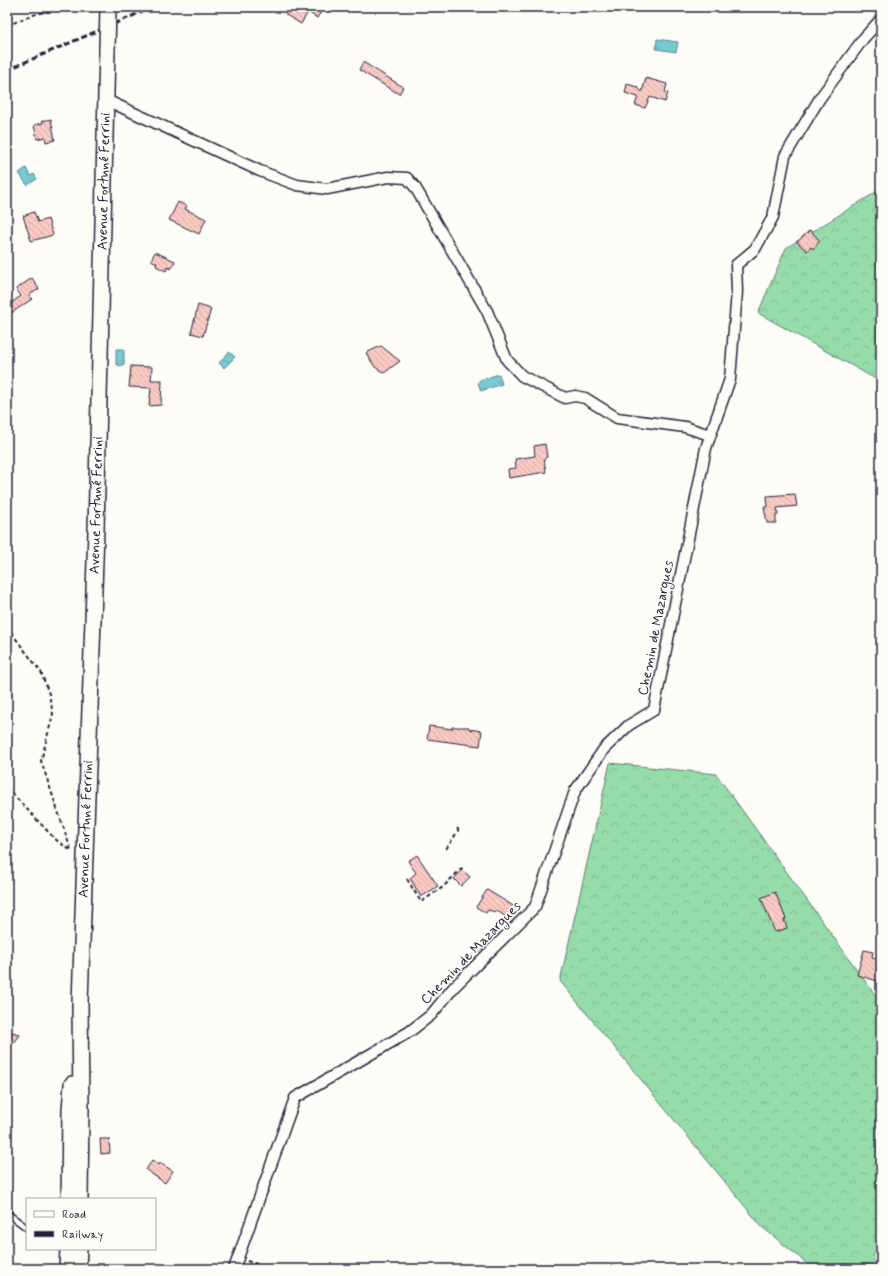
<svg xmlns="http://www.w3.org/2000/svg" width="888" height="1276" viewBox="0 0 888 1276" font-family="Mynerve,sans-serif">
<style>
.forest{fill:url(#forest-crowns);stroke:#5c7f72}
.water{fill:url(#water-ripples);stroke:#568694}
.building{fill:url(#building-back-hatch);stroke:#22223b}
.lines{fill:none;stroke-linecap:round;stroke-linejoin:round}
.lane-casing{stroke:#22223b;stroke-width:8}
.street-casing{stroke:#22223b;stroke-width:13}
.secondary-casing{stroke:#22223b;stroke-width:18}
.path{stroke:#22223b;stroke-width:2;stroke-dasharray:4 3;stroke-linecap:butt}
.lane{stroke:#fdfcf7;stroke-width:5}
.street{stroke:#fdfcf7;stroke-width:10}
.secondary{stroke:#fdfcf7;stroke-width:15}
.rail{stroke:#22223b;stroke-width:3;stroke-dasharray:6 3;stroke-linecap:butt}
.secondary-bridge-casing{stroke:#22223b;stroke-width:18;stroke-linecap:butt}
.secondary-bridge{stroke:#fdfcf7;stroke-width:15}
.labels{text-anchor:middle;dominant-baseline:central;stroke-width:3;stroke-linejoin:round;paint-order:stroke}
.street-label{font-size:14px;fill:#22223b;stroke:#fdfcf7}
</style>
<defs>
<pattern id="forest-crowns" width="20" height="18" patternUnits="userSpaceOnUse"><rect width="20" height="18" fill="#95dcaa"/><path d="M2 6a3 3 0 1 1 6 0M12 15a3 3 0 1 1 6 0" fill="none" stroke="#80bc93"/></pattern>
<pattern id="water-ripples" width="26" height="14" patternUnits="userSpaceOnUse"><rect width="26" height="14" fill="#78c9d0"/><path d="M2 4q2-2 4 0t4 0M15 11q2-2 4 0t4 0" fill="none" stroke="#68acb4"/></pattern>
<pattern id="building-back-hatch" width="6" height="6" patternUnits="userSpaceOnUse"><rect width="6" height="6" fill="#facac3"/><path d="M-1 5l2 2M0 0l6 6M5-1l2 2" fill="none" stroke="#d6ada8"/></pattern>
</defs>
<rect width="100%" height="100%" fill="#fdfcf7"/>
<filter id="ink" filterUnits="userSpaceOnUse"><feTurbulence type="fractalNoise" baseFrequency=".025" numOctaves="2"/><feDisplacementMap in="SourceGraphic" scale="8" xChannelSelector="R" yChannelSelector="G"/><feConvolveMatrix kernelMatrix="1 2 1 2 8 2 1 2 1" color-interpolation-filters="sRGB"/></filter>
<g filter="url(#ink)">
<path class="forest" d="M881 189V382L758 313 786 248Z
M610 763 716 774 881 1003V1269H814L762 1227 560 981Z"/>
<path class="water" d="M657 39 678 42 676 52 656 49Z
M26 168 30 176 34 174 37 179 27 185 19 173Z
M116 349H124V364L120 366 116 364Z
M229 352 235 357 224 368 219 363Z
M499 374 502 384 481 391 478 383 480 380Z"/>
<path class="building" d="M285 7H324L317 18 308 12 301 24 286 15Z
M363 62 403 87 399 94 359 70Z
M646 78 667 84 665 92 668 93 665 102 650 97 645 108 635 105 638 97 625 93 627 84 637 87 642 92Z
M51 119 55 140 46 142 45 137 37 139 34 125 43 123 42 121Z
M178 202 187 206 185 209 206 219 199 234 169 220Z
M34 212 38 222 48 219 53 235 31 241 23 216Z
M810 230 820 241 813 249 811 247 807 251 797 242Z
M155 252 175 261 171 269 167 267 166 271 156 266 157 263 151 260Z
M32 278 39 289 29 295 32 299 7 316V306L21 296 16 289Z
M198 305 211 309 203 336 191 333Z
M381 346 400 361 384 373 375 367 366 353Z
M131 366 152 367 151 380H162L161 405 149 406 151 388 129 387Z
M545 444 547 457 544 459 546 472 509 478 508 469 516 468 515 459 535 456 534 446Z
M795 494 797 506 777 508 778 515H776V523H767L764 507H768L767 496Z
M429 726 452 729V727H469V729L482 731 480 746 427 739Z
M417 855 438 886 421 897 410 878 416 873 408 861Z
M462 870 470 877 461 886 454 879Z
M487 890 515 907 508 918 497 911 496 912 488 910 486 913 476 907Z
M775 892 786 919 784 920 787 928 775 932 761 898Z
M864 950 873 952 872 957 881 960V982L857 975Z
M13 1032 20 1035 14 1043 7 1038Z
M100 1139H109L110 1153 101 1154Z
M152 1160 159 1165 160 1163 173 1171 165 1183 146 1170Z"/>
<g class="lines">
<defs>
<path id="lane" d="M7 1213 27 1228"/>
<path id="street" d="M106 100 260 171 297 185 327 189 388 177 407 178 415 187 487 311 507 360 522 376 565 398 575 396 585 398 617 418 685 427 710 435
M234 1269 295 1098 409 1032 431 1015 454 987 535 907 575 791 604 749 629 725 654 710 706 448 730 379 737 291 736 265 755 249 773 217 785 156 820 98 863 39 881 19"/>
<g id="secondary">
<path d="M69 1199 70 1110 72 1084"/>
<path id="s1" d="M80 1199 81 1110 80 1003 96 531 107 49"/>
<path d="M67 1269 68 1249"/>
<path d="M78 1269 79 1249"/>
</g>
</defs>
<use href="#lane" class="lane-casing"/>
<use href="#street" class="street-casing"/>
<use href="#secondary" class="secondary-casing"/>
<path class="path" d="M7 26 29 16 65 7
M7 627 41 672 49 694 53 714 41 761 71 850
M7 788 55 839 70 850H72
M446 849 458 831V829L455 828
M407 879 421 902 443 887 464 866
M247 1261 273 1269"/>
<use href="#lane" class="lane"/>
<use href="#street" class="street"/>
<use href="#secondary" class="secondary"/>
<path class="rail" d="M7 70 153 7"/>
<defs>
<path id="secondary-bridge" d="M107 49 108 7"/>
</defs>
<use href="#secondary-bridge" class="secondary-bridge-casing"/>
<use href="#secondary-bridge" class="secondary-bridge"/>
</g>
</g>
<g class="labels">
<g class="street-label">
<text stroke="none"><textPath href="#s1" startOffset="1018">Avenue Fortuné Ferrini</textPath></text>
<text stroke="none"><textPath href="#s1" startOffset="694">Avenue Fortuné Ferrini</textPath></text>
<text transform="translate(656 628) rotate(-79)">Chemin de Mazargues</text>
<text stroke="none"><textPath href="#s1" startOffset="370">Avenue Fortuné Ferrini</textPath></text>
<text transform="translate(471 953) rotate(-46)">Chemin de Mazargues</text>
</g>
</g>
<rect width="888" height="1276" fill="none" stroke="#fdfcf7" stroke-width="24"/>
<rect x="12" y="12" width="864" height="1252" fill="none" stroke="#22223b" stroke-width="1.5" filter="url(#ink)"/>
<rect x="26" y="1198" width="130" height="52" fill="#fdfcf7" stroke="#a5a5ac"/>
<rect x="34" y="1211" width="20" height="6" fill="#fdfcf7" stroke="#a5a5ac"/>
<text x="62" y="1218" font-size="12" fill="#22223b">Road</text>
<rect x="34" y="1231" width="20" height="6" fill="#22223b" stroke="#a5a5ac"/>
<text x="62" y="1238" font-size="12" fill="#22223b">Railway</text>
</svg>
